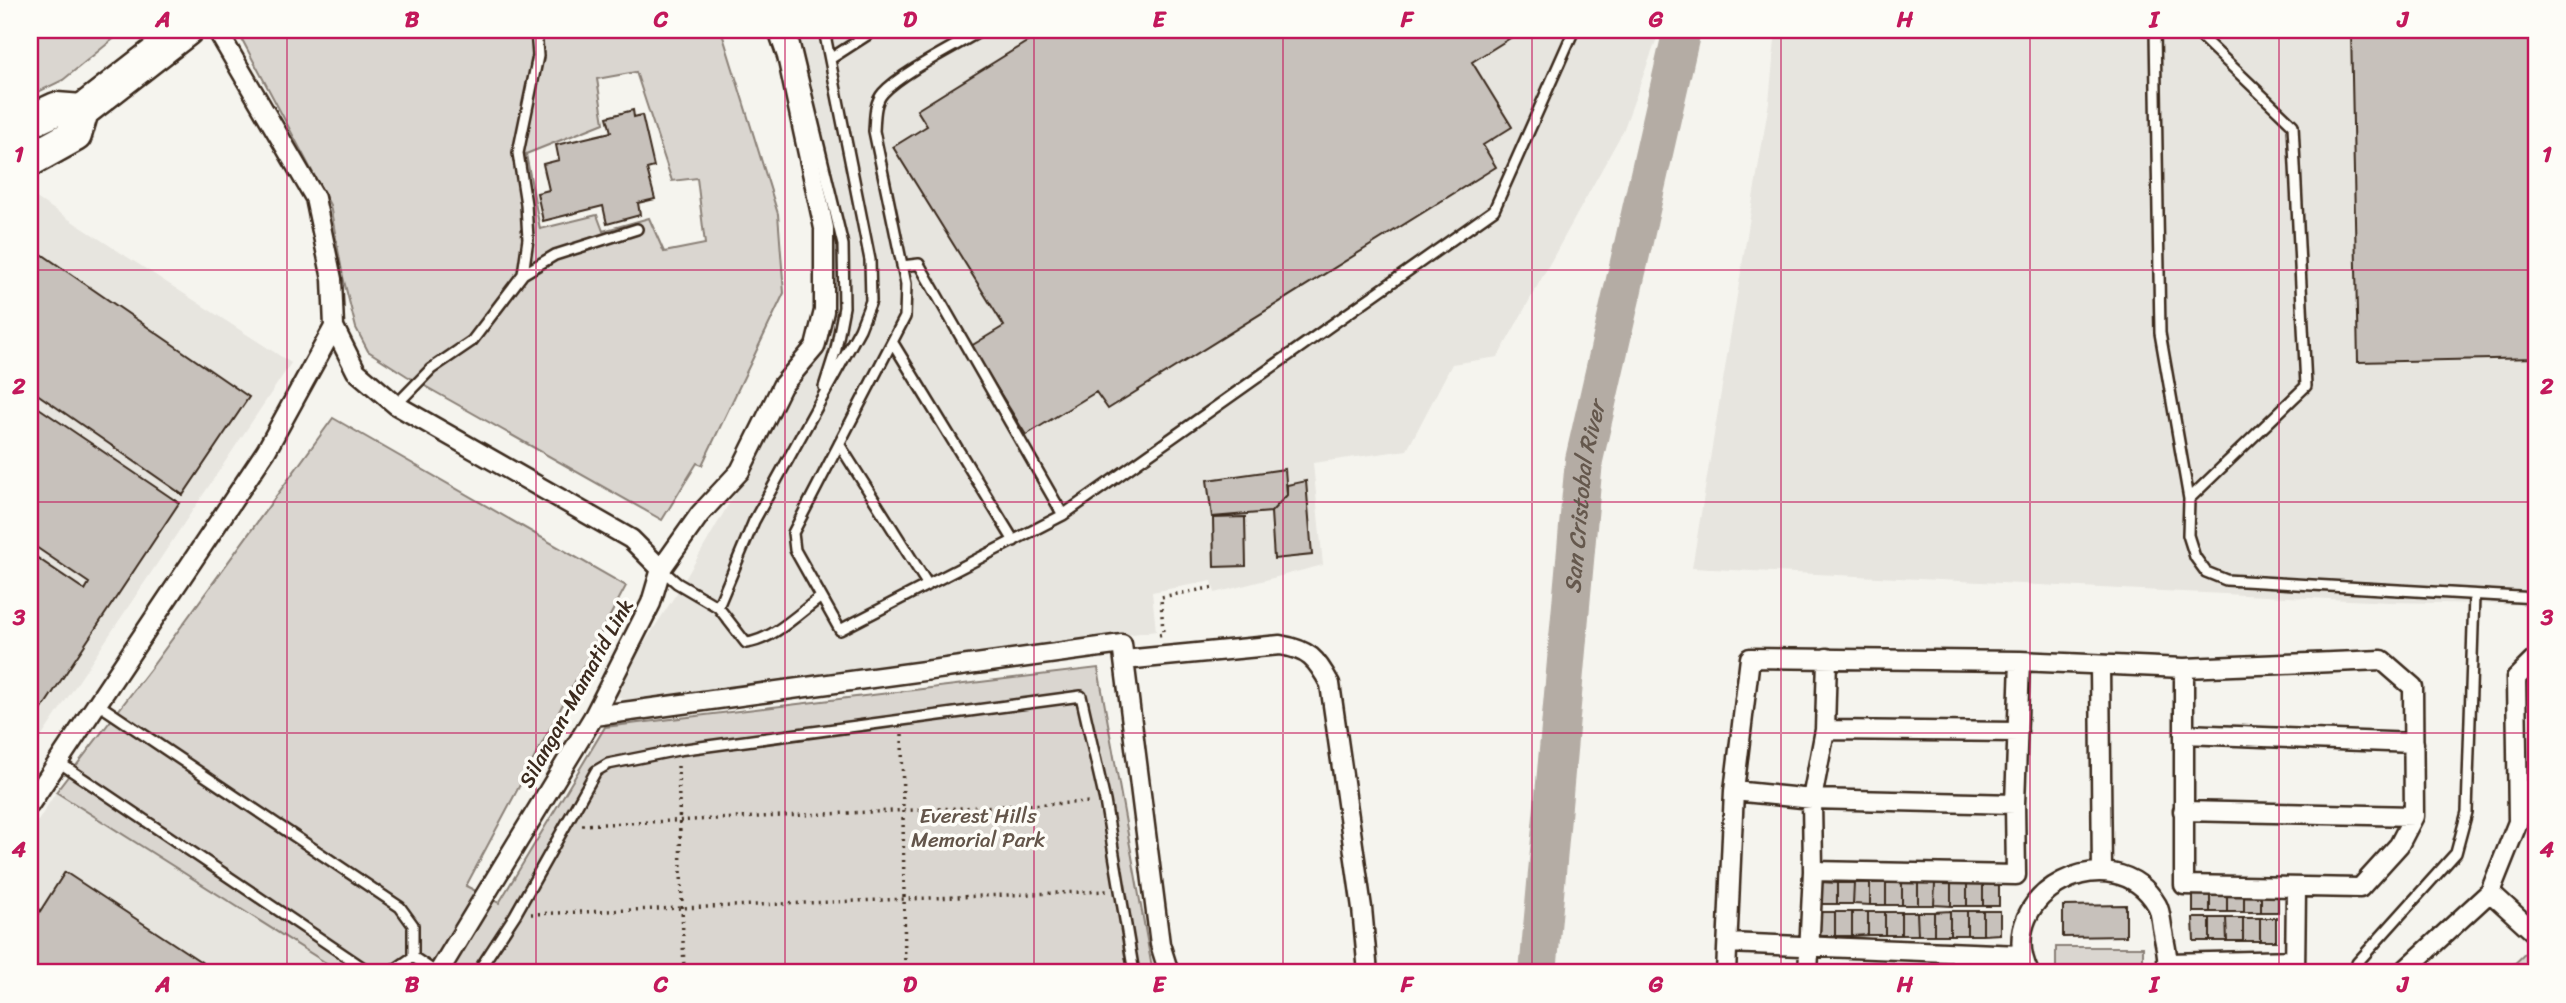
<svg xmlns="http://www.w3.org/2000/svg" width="2566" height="1003" viewBox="0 0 2566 1003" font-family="Sriracha,sans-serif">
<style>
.built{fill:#e7e5df}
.green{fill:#dad6d0;stroke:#8a8077;stroke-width:2;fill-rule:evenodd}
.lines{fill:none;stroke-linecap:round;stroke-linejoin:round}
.river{stroke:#b4aca4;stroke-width:38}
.building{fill:#c7c1bb;stroke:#3b2a1e;stroke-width:2}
.lane-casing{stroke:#3b2a1e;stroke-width:14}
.street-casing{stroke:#3b2a1e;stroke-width:23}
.highway-casing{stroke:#3b2a1e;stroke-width:37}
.path{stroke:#3b2a1e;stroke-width:3.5;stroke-dasharray:2 5;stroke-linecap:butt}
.lane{stroke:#fdfcf7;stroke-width:9}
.street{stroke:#fdfcf7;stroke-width:18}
.highway{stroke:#fdfcf7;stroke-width:32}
.grid{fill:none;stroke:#c2185b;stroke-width:2;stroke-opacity:0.55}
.labels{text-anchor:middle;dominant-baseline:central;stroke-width:7;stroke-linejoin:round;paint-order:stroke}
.street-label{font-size:21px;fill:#3b2a1e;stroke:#fdfcf7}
.park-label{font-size:21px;fill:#63554a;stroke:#fdfcf7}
.water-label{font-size:23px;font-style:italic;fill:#65584d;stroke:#fdfcf7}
.neatline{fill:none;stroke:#c2185b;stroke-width:2.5}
.grid-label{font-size:23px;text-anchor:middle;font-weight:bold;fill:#c2185b}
</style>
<rect width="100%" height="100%" fill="#f5f4ee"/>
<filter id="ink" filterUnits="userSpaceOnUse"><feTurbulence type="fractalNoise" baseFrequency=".0143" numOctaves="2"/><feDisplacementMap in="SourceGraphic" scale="14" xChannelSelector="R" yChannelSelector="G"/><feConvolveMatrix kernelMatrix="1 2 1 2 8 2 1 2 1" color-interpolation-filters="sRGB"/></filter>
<g filter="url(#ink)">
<path class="built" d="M784 30H1660L1623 131 1498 357 1452 364 1407 450 1313 463 1323 565 1215 593 1212 581 1152 592 1156 631 625 700 615 695 617 685 680 588 749 469 800 372 817 364 832 323 831 245Z
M1776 30H2536V605L2390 602 1692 568 1769 102Z
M30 194 291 363 30 754Z
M56 792 342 973H30V834Z"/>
<path class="green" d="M30 30H119L117 36 63 80 30 96Z
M237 30H721L778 214 784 293 702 465 697 463 662 520 407 376 368 351 356 328 343 277 330 205ZM636 72 672 181 697 178 705 244 664 252 649 218 603 231 597 215 540 229 526 154 604 123 597 79Z
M333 418 626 586 466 886 499 903 605 727 1098 668 1153 973H342L56 792 151 668Z
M2535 944 2536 973H2505Z
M2056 947H2143V973H2056Z"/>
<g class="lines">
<path class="river" id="s1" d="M1538 973 1584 460 1682 30"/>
</g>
<path class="building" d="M1046 30H1523L1472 62 1512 127 1483 145 1496 167 1108 409 1096 392 1026 435 971 346 1004 326 893 147 927 126 917 110Z
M2351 30H2536V358L2358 362Z
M633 110 634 117 642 115 654 167 647 169 655 199 638 203 640 215 607 224 603 206 543 221 537 193 549 190 543 164 559 160 556 145 611 132 607 117Z
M30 246 249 397 183 495 30 389Z
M30 402 179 503 30 727V553L85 590 89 583 30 543Z
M1285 469 1287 495 1271 512 1212 517 1207 480Z
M1306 481 1312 555 1274 559 1271 512 1287 495V485Z
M1245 517 1246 566 1214 567 1213 518Z
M65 872 218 973H30V927Z
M1821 882 1837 883V904H1821Z
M1837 883H1854L1853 904H1837Z
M1854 883H1870V905L1853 904Z
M1870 883H1886V905H1870Z
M1886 883H1902V905H1886Z
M1902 883H1918V905H1902Z
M1918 883H1935L1934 905H1918Z
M1935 883 1951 884V906L1934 905Z
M1951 884H1967V906H1951Z
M1967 884H1983V906H1967Z
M1983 884H1999V906H1983Z
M2193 891H2210V912H2193Z
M2210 891H2227V912H2210Z
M2227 891H2244V912H2227Z
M2244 891H2261V912H2244Z
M2261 891H2278V912H2261Z
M2126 905V936L2063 937V906Z
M1950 911V935H1934V912Z
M1950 911H1967V935H1950Z
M1967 911H1983V935H1967Z
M1983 911H2000V934L1983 935Z
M1819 912H1835V936H1819Z
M1835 912H1852V936H1835Z
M1852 912H1868V935L1852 936Z
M1868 912H1885V935H1868Z
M1885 912H1901V935H1885Z
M1901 912H1917L1918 935H1901Z
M1917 912H1934V935H1918Z
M2193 918H2210V941H2194Z
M2210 918H2226L2227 941H2210Z
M2226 918H2243V941H2227Z
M2243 918H2260V941H2243Z
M2260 918H2276V941H2260Z
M1951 968H1968V973H1951Z
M1951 968V973H1935V969Z
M1968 968 1984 969V973H1968Z
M2001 968V973H1984V969Z
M1820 969H1836V973H1820Z
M1836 969H1853V973H1836Z
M1853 969H1869V973H1853Z
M1869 969H1886V973H1869Z
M1886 969H1902V973H1886Z
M1902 969H1918V973H1902Z
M1918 969H1935V973H1918Z"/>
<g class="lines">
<defs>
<path id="lane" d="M791 30 843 245 844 307 836 349 824 387
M982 30C956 46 902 72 883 93 874 103 875 118 874 131L906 284 905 317 793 533 795 550 840 630 1063 515 1494 210 1574 30
M2155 30 2160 333 2189 499 2188 535 2195 557 2206 572 2226 580 2536 598
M830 59 875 30
M902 266 919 264 1063 515
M523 274 528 239 526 204 518 153 538 56 536 30
M893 343 1014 541
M396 405 431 369 472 341 523 274 555 255 637 229
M839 444 928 585
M2189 499 2306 386 2293 125 2194 30
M661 569 677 583 718 607 746 643C773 640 799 613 821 597
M718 607 754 521 860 329 871 301 870 260 824 30
M95 702 400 907 413 925V957
M57 761 368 971 376 973
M413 957 437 973
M390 973 413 957
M477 973 515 915 596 771 608 764 678 750 1081 696 1105 801 1134 973
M2357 973V963L2456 853 2467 812 2474 596"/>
<path id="street" d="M217 30 315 198 332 279 334 327 356 371 396 405 631 539 661 569 651 603 594 716 438 973
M661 569 700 514 740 471 782 386 815 347 824 311V228L787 56 778 30
M1124 660 1280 645C1309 650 1316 658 1330 684L1362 908 1368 973
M2100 667 2102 872
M594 716 1122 644 1160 944 1169 973
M1825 730 2018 732
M2185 734 2414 743
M1734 791 1812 799 2015 804
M30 804 266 451 334 327
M2183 811 2414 816
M1813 871 2016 875 2015 804 2020 661
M2490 892 2536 934
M1728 943 2020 955
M2168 963 2295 960
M1726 973 1734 791 1750 658 2020 661 2184 668 2382 660 2413 687 2414 816 2399 845 2360 888 2184 885V668
M1808 973 1813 871 1812 799 1825 730 1827 658
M2029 973C1990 892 2115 832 2157 905 2161 912 2161 924 2163 932 2165 946 2170 959 2165 973
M2295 973 2296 889
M2402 973 2490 892 2518 822 2516 678 2536 658"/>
<path id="highway" d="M30 121 56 109 82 111
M30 160 75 135 82 111 186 30"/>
</defs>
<use href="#lane" class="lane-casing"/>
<use href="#street" class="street-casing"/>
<use href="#highway" class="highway-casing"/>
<path class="path" d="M1159 635 1163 634 1161 597 1215 587
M902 734 905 973
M678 766 684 973
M582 825 1092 802
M531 914 1107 891"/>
<use href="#lane" class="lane"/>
<use href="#street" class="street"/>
<use href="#highway" class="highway"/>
</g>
</g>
<path class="grid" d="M287 30V973M536 30V973M785 30V973M1034 30V973M1283 30V973M1532 30V973M1781 30V973M2030 30V973M2279 30V973M30 270H2536M30 502H2536M30 733H2536"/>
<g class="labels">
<g class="street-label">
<text transform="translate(576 693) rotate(-61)">Silangan-Mamatid Link</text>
</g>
<g class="park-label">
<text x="978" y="816">Everest Hills<tspan x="978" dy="24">Memorial Park</tspan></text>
</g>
<g class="water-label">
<text stroke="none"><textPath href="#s1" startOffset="478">San Cristobal River</textPath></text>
</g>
</g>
<rect width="2566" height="1003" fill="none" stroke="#fdfcf7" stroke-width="77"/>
<rect x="38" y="38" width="2490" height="926" class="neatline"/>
<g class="grid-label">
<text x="163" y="27">A</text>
<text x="412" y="27">B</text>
<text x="661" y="27">C</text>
<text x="910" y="27">D</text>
<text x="1159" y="27">E</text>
<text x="1407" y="27">F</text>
<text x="1656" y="27">G</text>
<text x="1905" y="27">H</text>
<text x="2154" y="27">I</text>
<text x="2403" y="27">J</text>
<text x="19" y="162">1</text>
<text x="2547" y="162">1</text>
<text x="19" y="394">2</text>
<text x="2547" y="394">2</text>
<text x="19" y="625">3</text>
<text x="2547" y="625">3</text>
<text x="19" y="857">4</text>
<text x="2547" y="857">4</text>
<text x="163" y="992">A</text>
<text x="412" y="992">B</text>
<text x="661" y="992">C</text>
<text x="910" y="992">D</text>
<text x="1159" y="992">E</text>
<text x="1407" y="992">F</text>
<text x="1656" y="992">G</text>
<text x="1905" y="992">H</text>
<text x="2154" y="992">I</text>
<text x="2403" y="992">J</text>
</g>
</svg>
